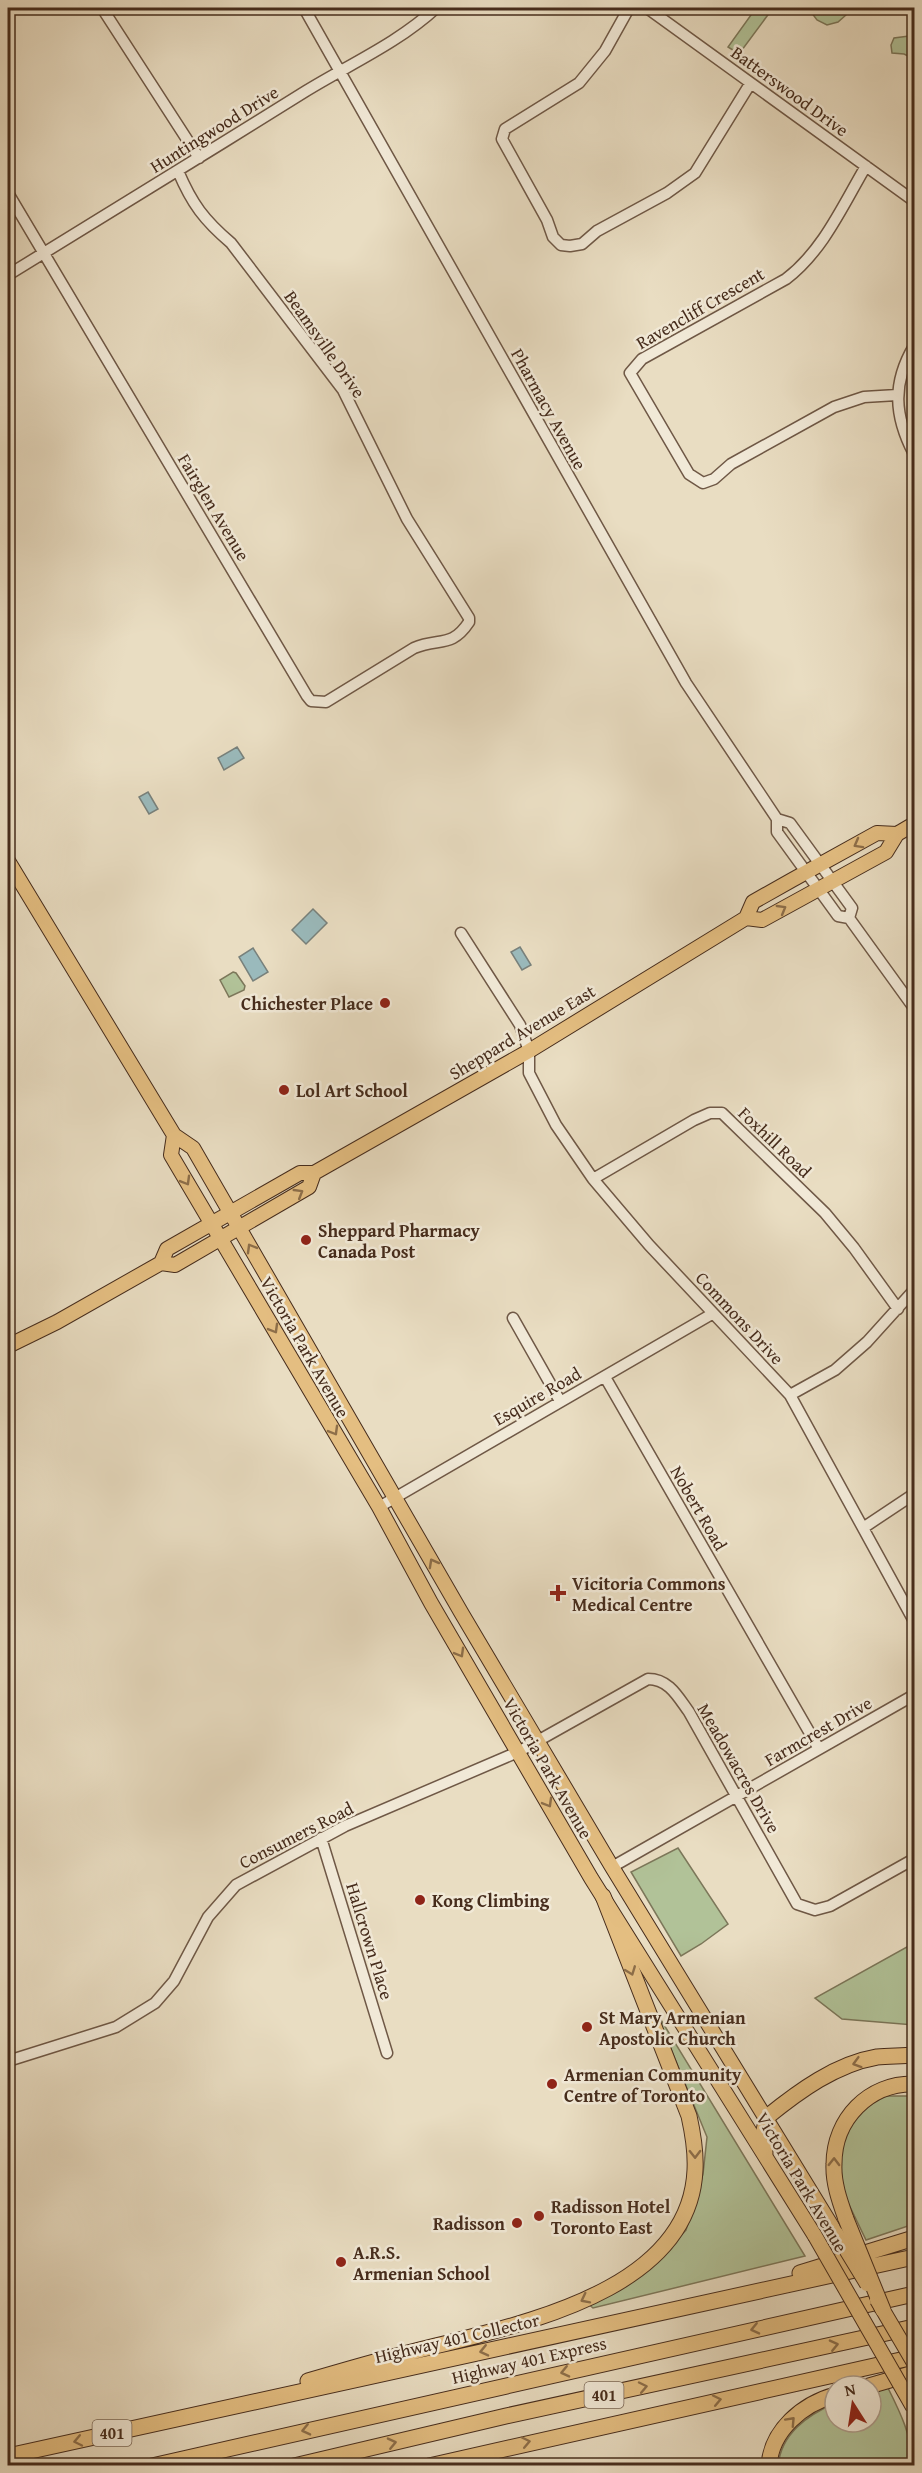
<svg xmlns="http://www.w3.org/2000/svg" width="922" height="2473" viewBox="0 0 922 2473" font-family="'Gentium Book Plus',serif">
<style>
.green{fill:#b1c298;stroke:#7c775a;stroke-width:1.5}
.water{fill:#9ababc;stroke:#78817c;stroke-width:1.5}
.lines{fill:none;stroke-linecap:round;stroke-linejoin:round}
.minor-casing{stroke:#6f5846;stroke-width:13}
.major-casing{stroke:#462c1c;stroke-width:16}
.highway-casing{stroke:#462c1c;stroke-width:17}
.minor{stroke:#f1e9d7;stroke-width:10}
.major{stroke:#e4be81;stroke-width:14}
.highway{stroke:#e4be81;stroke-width:15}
.major-bridge-casing{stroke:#462c1c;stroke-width:16;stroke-linecap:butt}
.highway-bridge-casing{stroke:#462c1c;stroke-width:17;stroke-linecap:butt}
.major-bridge{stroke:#e4be81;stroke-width:14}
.highway-bridge{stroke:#e4be81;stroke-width:15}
.oneway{stroke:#8d6e49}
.poi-dot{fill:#8f2418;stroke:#f1e9d7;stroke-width:2}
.labels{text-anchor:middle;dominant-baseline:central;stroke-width:5;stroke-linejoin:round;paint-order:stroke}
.shield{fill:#f1e9d7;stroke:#796554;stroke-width:1.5}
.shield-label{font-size:16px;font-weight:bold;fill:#462c1c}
.street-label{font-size:18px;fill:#462c1c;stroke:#f1e9d7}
.poi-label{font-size:18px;font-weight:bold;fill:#462c1c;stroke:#f1e9d7;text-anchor:start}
</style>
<rect width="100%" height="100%" fill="#e9ddc2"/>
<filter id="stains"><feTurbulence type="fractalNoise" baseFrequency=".00333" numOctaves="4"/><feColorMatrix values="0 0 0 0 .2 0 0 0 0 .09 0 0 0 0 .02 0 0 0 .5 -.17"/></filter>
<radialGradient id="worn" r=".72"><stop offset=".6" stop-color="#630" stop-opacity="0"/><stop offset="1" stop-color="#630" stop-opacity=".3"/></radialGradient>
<path class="green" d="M756 8H773L739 54 728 47Z
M808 8H846V15L838 22 827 25 817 20Z
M909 36 914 39V59L904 54 892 53 891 45 894 38Z
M233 972 236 973 245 986 244 990 229 997 220 980Z
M678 1848 728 1924 701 1944 681 1956 631 1872Z
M914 1943V2025L842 2019 815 1998Z
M655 2010 805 2256 593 2308 587 2303 648 2270 686 2230 703 2174 707 2137Z
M879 2096H914V2224L866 2240 840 2186V2145L853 2114Z
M888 2388C900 2412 913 2438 912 2465L778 2466C781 2433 808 2415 835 2403V2422H871V2393Z"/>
<path class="water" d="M237 747 244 758 224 770 218 758Z
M148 792 158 809 149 814 139 797Z
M313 909 327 923 306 944 292 930Z
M520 947 531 965 522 970 511 952Z
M253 948 268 972 253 981 239 957Z"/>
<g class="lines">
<defs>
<path id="minor" d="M102 8 199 158
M304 8 686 683 777 819V832L838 916 849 918 914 1008
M629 8 605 51 579 83 505 129 502 139 547 220 553 237 561 245 570 246 582 244 597 231 667 193 695 173 750 84
M647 8 914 201
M866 166C843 205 823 251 786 279L642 359 630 373 689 474 703 483 714 479 731 464 834 407 864 397 897 395
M8 193 307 696 311 701 326 702 414 648C439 637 451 649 469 622V618L407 519 343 390 231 243C204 220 192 204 178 171
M8 275C107 214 207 153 306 91 350 64 398 43 436 8
M914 346C892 383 894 416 914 454
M777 819 790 823 852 908 849 918
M461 933 520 1025 529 1051V1073L556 1125 593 1179 649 1245 790 1395 914 1621
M593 1179 694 1120 710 1113H722L825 1213 854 1248 898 1309
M513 1318 560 1401
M605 1377 819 1749
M790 1395 835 1370 867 1342 914 1290
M379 1507 712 1314
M863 1528 914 1494
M321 1838 387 2053
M612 1867 914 1695
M8 2061 116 2027 155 2003 174 1981 208 1917 236 1885 345 1826 518 1752 648 1679C669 1679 678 1697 689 1712L797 1904 815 1910 830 1906 914 1859"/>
<path id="major" d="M8 861 174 1135 193 1148 462 1614 612 1867 836 2233
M746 918 762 920 886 852 897 834 914 824
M174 1135 171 1155 379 1507 431 1603 591 1878 815 2236
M161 1263 175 1265 309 1187 314 1173
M8 1346 57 1322 161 1263 167 1249 300 1173H314L529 1051 746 918 753 902 792 880 877 833 897 834"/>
<path id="highway" d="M765 2153 763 2135 767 2117C799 2091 836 2064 877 2057 889 2056 902 2056 914 2055
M846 2219C840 2202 833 2183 834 2164 834 2119 869 2083 914 2084
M800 2273 914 2238
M308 2381C355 2367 401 2354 448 2343 537 2320 690 2285 695 2170 696 2151 693 2134 689 2116L603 1896
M869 2386 914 2373
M8 2456 914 2257
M152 2466 914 2294
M294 2466 506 2416 914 2327
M429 2466 914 2357
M769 2466C771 2430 803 2404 835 2395"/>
</defs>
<use href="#minor" class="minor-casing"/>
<use href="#major" class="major-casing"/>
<use href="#highway" class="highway-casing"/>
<use href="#minor" class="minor"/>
<use href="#major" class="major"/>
<use href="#highway" class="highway"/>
<defs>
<path id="major-bridge" d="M836 2233 867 2284
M815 2236 913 2407
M877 2300 914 2363"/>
<path id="highway-bridge" d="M846 2219 883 2310"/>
</defs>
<use href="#major-bridge" class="major-bridge-casing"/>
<use href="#highway-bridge" class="highway-bridge-casing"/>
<use href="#major-bridge" class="major-bridge"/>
<use href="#highway-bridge" class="highway-bridge"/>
</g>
<defs><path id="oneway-chevron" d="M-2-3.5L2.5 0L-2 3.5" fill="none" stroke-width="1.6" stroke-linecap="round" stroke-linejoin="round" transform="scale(1.5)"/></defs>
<g class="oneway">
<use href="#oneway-chevron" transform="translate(858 844) rotate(151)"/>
<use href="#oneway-chevron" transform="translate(782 909) rotate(-30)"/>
<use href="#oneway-chevron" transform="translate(186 1181) rotate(60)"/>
<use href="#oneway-chevron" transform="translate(299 1193) rotate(-31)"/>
<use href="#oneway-chevron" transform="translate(251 1248) rotate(-120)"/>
<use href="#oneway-chevron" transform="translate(274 1329) rotate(60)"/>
<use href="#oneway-chevron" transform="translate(334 1431) rotate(60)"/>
<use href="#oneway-chevron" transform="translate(433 1563) rotate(-119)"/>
<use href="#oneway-chevron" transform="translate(460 1653) rotate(60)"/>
<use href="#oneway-chevron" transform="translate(548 1803) rotate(60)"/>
<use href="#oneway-chevron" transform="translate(631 1971) rotate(69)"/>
<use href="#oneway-chevron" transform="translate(857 2063) rotate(164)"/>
<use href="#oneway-chevron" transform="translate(695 2154) rotate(89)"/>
<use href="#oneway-chevron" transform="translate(834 2162) rotate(-89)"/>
<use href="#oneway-chevron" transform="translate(585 2299) rotate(153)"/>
<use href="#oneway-chevron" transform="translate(755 2329) rotate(167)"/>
<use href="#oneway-chevron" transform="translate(834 2345) rotate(-13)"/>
<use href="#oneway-chevron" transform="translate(484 2351) rotate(167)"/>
<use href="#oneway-chevron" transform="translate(565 2372) rotate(167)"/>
<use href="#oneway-chevron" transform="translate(643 2387) rotate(-12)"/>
<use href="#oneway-chevron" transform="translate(717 2400) rotate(-12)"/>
<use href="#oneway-chevron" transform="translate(791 2421) rotate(-47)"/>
<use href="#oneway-chevron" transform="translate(306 2430) rotate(167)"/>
<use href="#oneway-chevron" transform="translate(78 2441) rotate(168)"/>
<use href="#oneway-chevron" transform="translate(526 2442) rotate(-12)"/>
<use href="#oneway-chevron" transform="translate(392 2443) rotate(-13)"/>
</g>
<g class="poi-dot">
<circle cx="385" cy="1003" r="6"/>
<circle cx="284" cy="1090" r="6"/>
<circle cx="306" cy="1240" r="6"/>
<path d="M555 1584h6v6h6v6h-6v6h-6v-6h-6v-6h6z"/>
<circle cx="420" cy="1900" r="6"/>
<circle cx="587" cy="2027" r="6"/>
<circle cx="552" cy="2084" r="6"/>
<circle cx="539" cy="2216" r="6"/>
<circle cx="517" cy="2223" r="6"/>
<circle cx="341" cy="2262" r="6"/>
</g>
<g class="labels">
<g class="shield">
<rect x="584.5" y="2382" width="39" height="26" rx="4.5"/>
<rect x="92.5" y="2420" width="39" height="26" rx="4.5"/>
</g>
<g class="shield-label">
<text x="604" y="2395">401</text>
<text x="112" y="2433">401</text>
</g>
<g class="street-label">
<text transform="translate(790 91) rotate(36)">Batterswood Drive</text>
<text transform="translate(214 129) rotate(-32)">Huntingwood Drive</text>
<text transform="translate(700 308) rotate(-30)">Ravencliff Crescent</text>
<text transform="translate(325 344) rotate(55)">Beamsville Drive</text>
<text transform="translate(549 409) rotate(61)">Pharmacy Avenue</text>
<text transform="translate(214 507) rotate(59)">Fairglen Avenue</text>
<text transform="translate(522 1032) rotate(-31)">Sheppard Avenue East</text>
<text transform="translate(775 1142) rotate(44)">Foxhill Road</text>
<text transform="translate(740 1318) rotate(47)">Commons Drive</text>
<text transform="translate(305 1347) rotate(60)">Victoria Park Avenue</text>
<text transform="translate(537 1396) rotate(-30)">Esquire Road</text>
<text transform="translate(699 1508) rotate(60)">Nobert Road</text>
<text transform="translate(818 1731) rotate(-30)">Farmcrest Drive</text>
<text transform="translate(548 1768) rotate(60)">Victoria Park Avenue</text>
<text transform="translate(739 1768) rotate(60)">Meadowacres Drive</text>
<text transform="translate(296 1835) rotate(-27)">Consumers Road</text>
<text transform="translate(370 1941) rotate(73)">Hallcrown Place</text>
<text transform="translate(802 2182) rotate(59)">Victoria Park Avenue</text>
<text transform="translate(457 2338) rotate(-13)">Highway 401 Collector</text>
<text transform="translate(529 2360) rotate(-13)">Highway 401 Express</text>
</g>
<g class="poi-label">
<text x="373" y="1003" text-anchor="end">Chichester Place</text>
<text x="296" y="1090">Lol Art School</text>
<text x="318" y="1230">Sheppard Pharmacy<tspan x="318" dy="21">Canada Post</tspan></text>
<text x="572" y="1583">Vicitoria Commons<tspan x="572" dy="21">Medical Centre</tspan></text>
<text x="432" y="1900">Kong Climbing</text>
<text x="599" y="2017">St Mary Armenian<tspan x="599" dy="21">Apostolic Church</tspan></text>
<text x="564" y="2074">Armenian Community<tspan x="564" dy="21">Centre of Toronto</tspan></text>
<text x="551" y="2206">Radisson Hotel<tspan x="551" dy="21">Toronto East</tspan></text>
<text x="505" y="2223" text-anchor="end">Radisson</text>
<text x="353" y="2252">A.R.S.<tspan x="353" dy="21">Armenian School</tspan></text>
</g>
</g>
<rect width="922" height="2473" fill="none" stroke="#e9ddc2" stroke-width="30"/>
<rect x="9" y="9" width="904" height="2455" fill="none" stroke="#462c1c" stroke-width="3"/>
<rect x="15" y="15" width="892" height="2443" fill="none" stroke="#462c1c" stroke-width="1.5"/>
<g transform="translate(853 2404) rotate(348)"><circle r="28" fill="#f1e9d7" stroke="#ad9d8c" stroke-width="1.5"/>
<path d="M0-4.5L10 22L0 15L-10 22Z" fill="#8f2418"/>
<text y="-9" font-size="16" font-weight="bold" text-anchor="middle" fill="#462c1c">N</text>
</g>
<rect width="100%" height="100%" filter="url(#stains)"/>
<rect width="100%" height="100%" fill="url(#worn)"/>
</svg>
